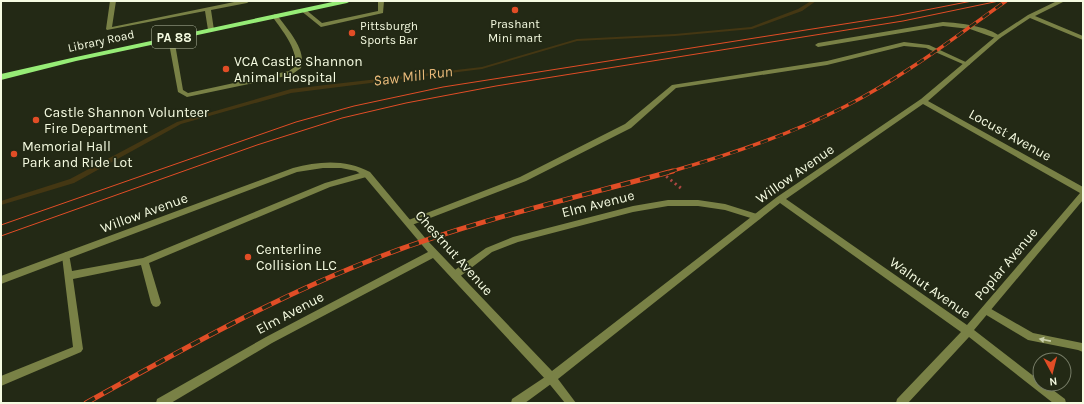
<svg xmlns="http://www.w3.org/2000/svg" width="1084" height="404" viewBox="0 0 1084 404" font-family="Karla,sans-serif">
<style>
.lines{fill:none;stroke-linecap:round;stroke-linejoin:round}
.stream{fill:#443713;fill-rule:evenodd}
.path{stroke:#ae4742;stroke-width:3;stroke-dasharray:2 3.5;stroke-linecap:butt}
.lane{fill:#798146;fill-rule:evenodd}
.street{fill:#798146;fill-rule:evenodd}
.primary{fill:#96ec76;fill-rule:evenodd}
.tram{stroke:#e14d26;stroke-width:1}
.rail-far1-casing{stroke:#e14d26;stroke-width:3.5}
.rail-casing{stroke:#e14d26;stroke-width:5}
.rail-far1{stroke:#232915;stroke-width:2.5;stroke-dasharray:8;stroke-linecap:butt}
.rail{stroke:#232915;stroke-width:3.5;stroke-dasharray:10;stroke-linecap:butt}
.oneway{fill:#cad0ab}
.poi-dot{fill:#e14d26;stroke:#232915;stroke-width:1.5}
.labels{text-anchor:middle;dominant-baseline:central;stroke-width:3.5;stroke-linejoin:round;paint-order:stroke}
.far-poi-label{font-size:12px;fill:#f5fbe1;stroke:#232915}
.far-street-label{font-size:12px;fill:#f5fbe1;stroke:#232915}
.shield{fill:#232915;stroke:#b6bca4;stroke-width:1}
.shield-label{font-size:13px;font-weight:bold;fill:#f5fbe1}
.poi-label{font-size:14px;fill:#f5fbe1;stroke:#232915;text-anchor:start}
.street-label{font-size:14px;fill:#f5fbe1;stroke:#232915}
.water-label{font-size:15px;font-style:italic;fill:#edbd7c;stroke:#232915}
</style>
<rect width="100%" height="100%" fill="#232915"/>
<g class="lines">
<path class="stream" d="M811 1H816L802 11 752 29 675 36 577 41 482 69 291 93 181 124 74 183 1 205V201L70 179 177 122 291 89 482 67 577 39 675 34 751 27 798 9Z"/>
<path class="path" d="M662 173 682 189"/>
<path class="lane" d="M110 1H116L112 27 239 1H250L247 3 211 10 214 30 211 32 208 30 205 11 107 30 106 29Z
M378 1H384L383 13 321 27 300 10 305 9 322 23 378 11Z
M275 14 277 15C287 29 307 49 301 68L291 75 187 97 178 92 168 38 171 36 174 38 183 90 188 93 289 71 296 66C296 46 283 32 272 16Z
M943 22C960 23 988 26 1001 37L998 39 970 29 943 26 818 47 815 45 818 43Z
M904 42 929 45 970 64 969 65H965L926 48 904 46 827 65 676 88 631 128 526 181 412 225H406L405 223 406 221 520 177 625 124 672 85 827 61Z
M367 171 371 174 370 176 330 187 149 263 161 303 159 306 156 307 153 306 151 303 141 265 73 279 83 349 81 352 1 386V376L73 347 62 256 63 254 66 252 69 254 72 271 143 258 325 183Z
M668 200H698L725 204 760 215 761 217 760 219 757 220 725 210 698 206H668L633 212 518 242 492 252 458 278 455 279 452 278 451 275 452 272 486 248 513 237 633 206Z
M986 306 1033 333 1082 343 1083 352 1078 350 1028 340 983 313 981 310 983 307Z
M551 373 555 375 556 378 555 381 525 403H511L512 399Z"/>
<path class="street" d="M1057 1H1065L1035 16 1083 36V40L1030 18 1000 38 928 101 1083 187V200L974 330 1040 381V384H1045L1065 399 1066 403H1053L969 337 908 403H896L897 399 961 332 780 203 558 379 576 403H565L547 381 433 258 272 343 171 403H156L157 399 266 337 428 252 364 176 356 171 341 168H323L297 172 1 284V276L293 168C319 161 346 159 370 172L426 239 552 371 777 197 921 99 996 36 1028 15ZM923 104 1080 193 967 325 786 199Z"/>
<path class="primary" d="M337 1H351L347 3 76 61 1 80V74L76 57Z"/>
<path class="tram" d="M1 225 296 122 354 106 443 87 895 16 972 1
M1 236 257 145 342 118 406 103 496 86 903 21 999 1"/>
<defs>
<path id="rail-far1" d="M669 172C729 155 790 135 846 106 903 77 954 38 1006 1"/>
<path id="rail" d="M86 403C181 350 277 296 379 257 475 220 575 198 673 171"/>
</defs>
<use href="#rail-far1" class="rail-far1-casing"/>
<use href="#rail" class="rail-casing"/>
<use href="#rail-far1" class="rail-far1"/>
<use href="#rail" class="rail"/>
</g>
<defs><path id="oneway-solid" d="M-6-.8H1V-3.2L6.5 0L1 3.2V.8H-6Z"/></defs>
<use class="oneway" href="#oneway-solid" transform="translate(1045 340) rotate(-169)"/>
<g class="poi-dot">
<circle cx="515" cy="10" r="4"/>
<circle cx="352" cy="33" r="4"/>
<circle cx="226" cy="69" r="4"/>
<circle cx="36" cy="120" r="4"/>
<circle cx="14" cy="154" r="4"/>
<circle cx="248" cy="257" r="4"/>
</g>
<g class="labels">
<g class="far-poi-label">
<text x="515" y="24">Prashant<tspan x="515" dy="14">Mini mart</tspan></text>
<text x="360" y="26" text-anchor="start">Pittsburgh<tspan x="360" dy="14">Sports Bar</tspan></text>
</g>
<g class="far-street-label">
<text transform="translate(101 41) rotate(-12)">Library Road</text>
</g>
<rect class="shield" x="152" y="26" width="44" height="22" rx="3"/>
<g class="shield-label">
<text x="174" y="37">PA 88</text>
</g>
<g class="poi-label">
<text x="234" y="61">VCA Castle Shannon<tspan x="234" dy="16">Animal Hospital</tspan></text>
<text x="44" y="112">Castle Shannon Volunteer<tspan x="44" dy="16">Fire Department</tspan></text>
<text x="22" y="146">Memorial Hall<tspan x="22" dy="16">Park and Ride Lot</tspan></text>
<text x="256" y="249">Centerline<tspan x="256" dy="16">Collision LLC</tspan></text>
</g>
<g class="street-label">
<text transform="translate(1010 135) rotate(29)">Locust Avenue</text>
<text transform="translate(795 174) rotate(-35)">Willow Avenue</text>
<text transform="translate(598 204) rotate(-14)">Elm Avenue</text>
<text transform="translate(144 213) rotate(-20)">Willow Avenue</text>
<text transform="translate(454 253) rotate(48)">Chestnut Avenue</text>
<text transform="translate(1006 264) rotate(-50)">Poplar Avenue</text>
<text transform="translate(930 288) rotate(35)">Walnut Avenue</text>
<text transform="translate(290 313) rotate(-28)">Elm Avenue</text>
</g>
<g class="water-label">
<text transform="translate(413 76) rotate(-7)">Saw Mill Run</text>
</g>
</g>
<rect width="1084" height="404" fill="none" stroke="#f5fbe1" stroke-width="4"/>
<g transform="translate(1052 372) rotate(173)"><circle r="19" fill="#232915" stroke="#777d67"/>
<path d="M0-3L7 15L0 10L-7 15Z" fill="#e14d26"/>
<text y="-6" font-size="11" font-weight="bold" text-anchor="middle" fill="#f5fbe1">N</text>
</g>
</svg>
